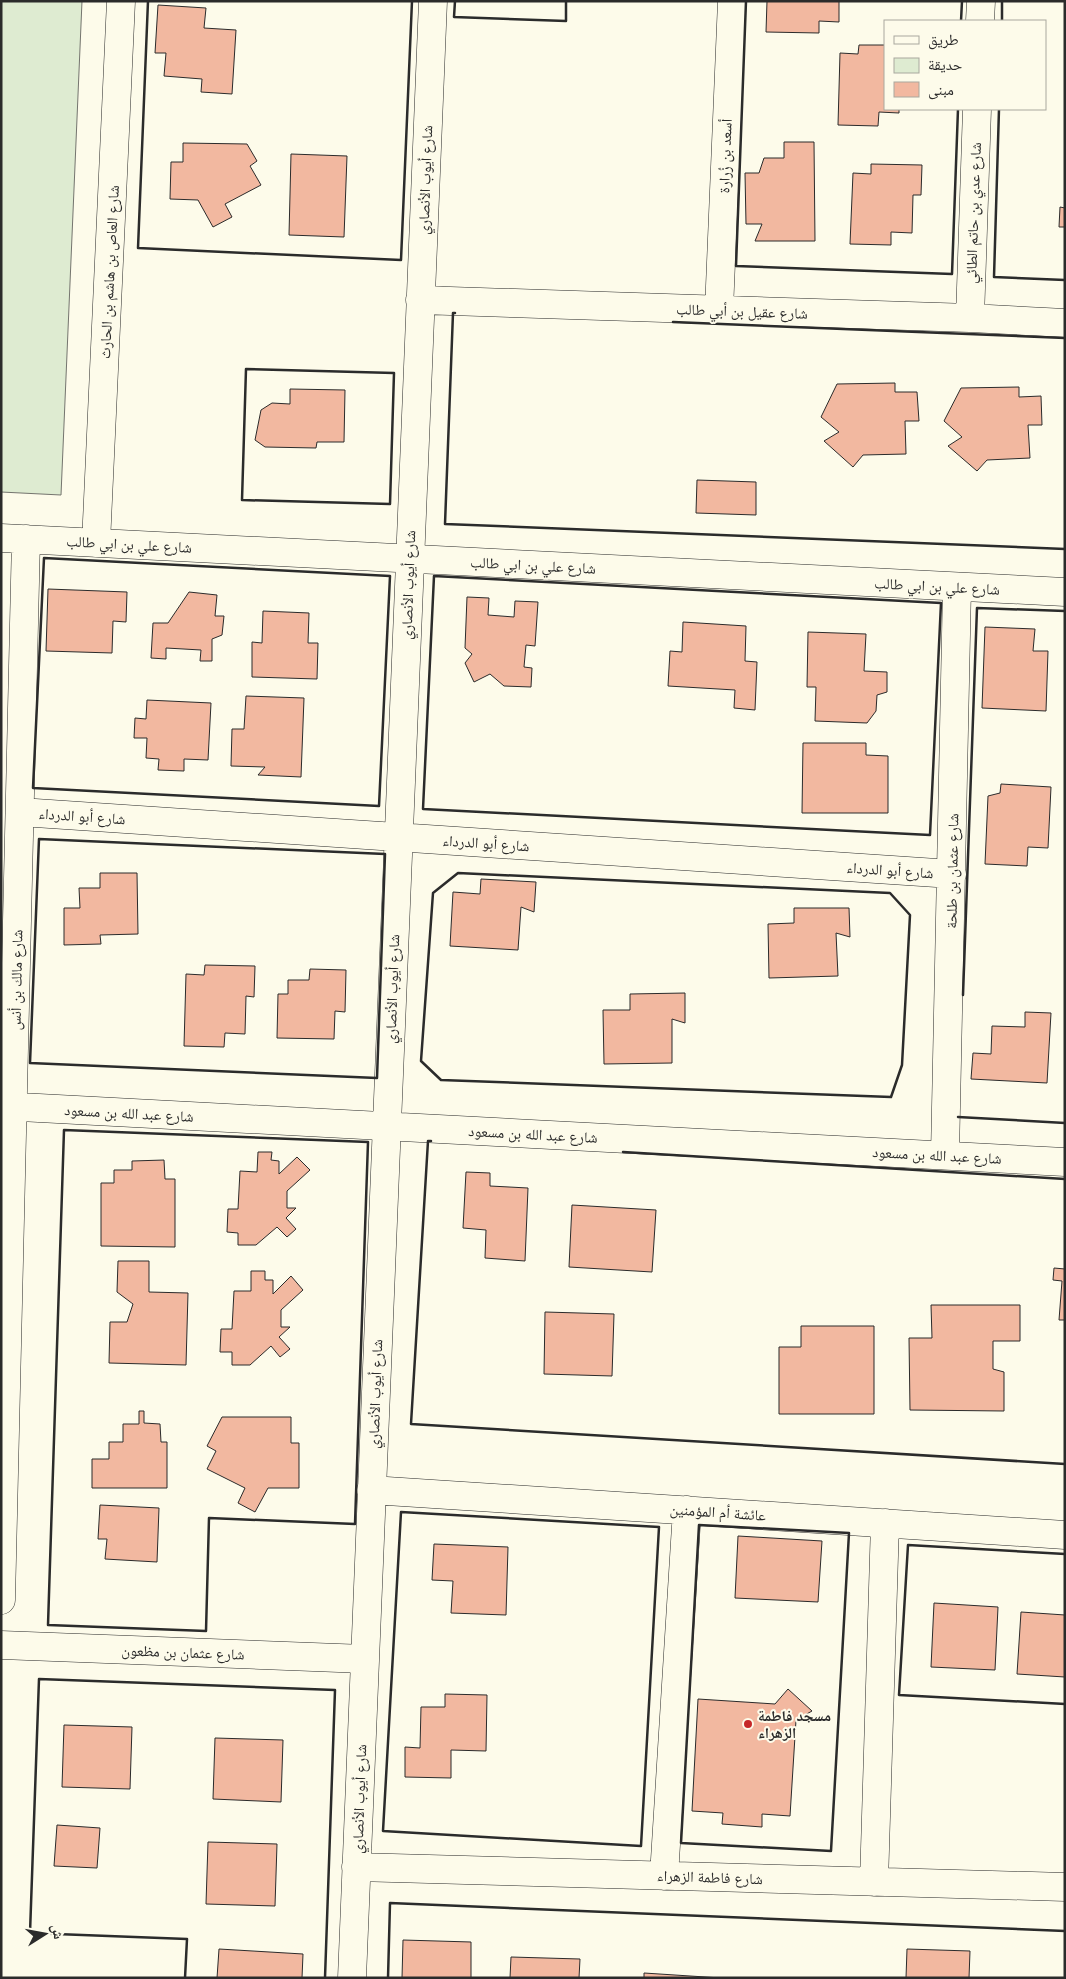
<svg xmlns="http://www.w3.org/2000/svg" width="1066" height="1979" viewBox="0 0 1066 1979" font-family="Mulish,'Noto Naskh Arabic',sans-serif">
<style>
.green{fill:#deebd1;stroke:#74746e}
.building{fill:#f2b8a0;stroke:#2b2b2b}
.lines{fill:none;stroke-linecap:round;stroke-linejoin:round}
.minor-casing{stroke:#2b2b2b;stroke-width:29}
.minor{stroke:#fdfbea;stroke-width:28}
.wall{stroke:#2b2b2b;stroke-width:2.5}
.poi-dot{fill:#c62828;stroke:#fdfbea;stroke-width:2}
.labels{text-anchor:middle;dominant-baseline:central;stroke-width:4;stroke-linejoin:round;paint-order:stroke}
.street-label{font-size:15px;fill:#2b2b2b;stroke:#fdfbea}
.poi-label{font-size:15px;font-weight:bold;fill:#2b2b2b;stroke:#fdfbea;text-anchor:start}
</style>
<rect width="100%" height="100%" fill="#fdfbea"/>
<path class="green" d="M1 1H82L61 495 1 492Z"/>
<path class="building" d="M767 1H839V22L819 21V33L766 32Z
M158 5 206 8 204 28 236 30 232 94 201 92 202 79 164 76 166 53H155Z
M859 45H885V109H899V113L879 112 878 126 838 125 840 53 858 54Z
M784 142H814L815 241H755L762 224H746L745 173H759L764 158H784Z
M183 143 247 144 257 161 250 166 261 185 225 204 232 217 213 227 198 200 170 199 171 162H183Z
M291 154 347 156 344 237 289 235Z
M871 164 922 165 921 195H913L912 233 891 232V245L850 244 853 173 871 174Z
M1060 207 1065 208V227H1059Z
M895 383V392H917L919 421H905L906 454 863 455 853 467 824 441 839 432 821 417 837 384Z
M1019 387V397L1041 396 1042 425H1028L1030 458 987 460 977 471 948 446 962 437 944 421 961 388Z
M290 389 345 390 344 442H317L316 448 265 447 255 440 261 410 272 403 290 404Z
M697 480 756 482V515L696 513Z
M48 589 127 592 126 622 113 621 112 653 46 651Z
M189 592 217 595 215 616H224L222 635 212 639V661H200L201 650 166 648V659L151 658 153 623H168Z
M467 597 489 598 488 615 514 617 515 601 538 602 535 646 526 645 524 667 532 668 531 687 504 686 490 674 474 682 465 663 472 654 465 648Z
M263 611 309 613 308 643H318L317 679 252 677V642L262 643Z
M683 622 746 626 745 661 757 662 755 710 734 708 735 690 668 686 670 651 682 652Z
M985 627 1035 629 1033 651H1048L1046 711 982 708Z
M808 632 866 634 864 671 887 672V692L877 695 876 711 867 723 815 721 816 687H807Z
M246 696 304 698 301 777 258 775 265 767 231 766 232 729H244Z
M147 700 211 703 208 760 184 759V771L158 770 159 759 146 758 147 738H134L135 718 146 719Z
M803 743H866V755L888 756V813H802Z
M1001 784 1051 787 1048 848 1028 847 1027 866 985 864 988 796 1000 793Z
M100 873H137L138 934 100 935 101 944 64 945V908H80L79 888H100Z
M481 879 536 882 534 912 521 907 518 950 450 946 453 892 480 894Z
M794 908H849L850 937 836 933 838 976 769 978 768 924 794 923Z
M205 965 255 966 254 997 246 996 245 1034 225 1033 224 1047 184 1046 186 974 204 975Z
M310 969 346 970 345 1012 335 1011 334 1039 277 1038 278 994H288V980H309Z
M685 993V1023L672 1019V1063L604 1064 603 1010H630V994Z
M1025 1012 1051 1013 1047 1083 971 1079 973 1053 991 1054 992 1026 1025 1027Z
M258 1152H272L271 1160 279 1161V1174L297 1157 310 1170 287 1191V1208H296L286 1218 296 1229 287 1237 277 1227 256 1245H238V1233L227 1232 228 1209H238L240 1171 257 1172Z
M164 1160 165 1179H175V1247L101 1246V1183H114V1170H132V1161Z
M466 1172 490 1173V1186L528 1188 525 1261 485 1258 486 1230 463 1228Z
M572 1205 656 1210 652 1272 569 1267Z
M118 1261H149V1292L188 1293 186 1365 109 1363 110 1322H127L133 1304 117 1292Z
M1054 1268 1065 1269V1320H1059L1062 1281 1053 1280Z
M251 1271H265V1280H273V1294L291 1276 303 1290 281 1310V1327H290L279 1337 290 1349 280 1357 271 1346 250 1365H232V1352H220L221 1329H232L234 1291H251Z
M931 1305H1020V1341H993V1369L1004 1372V1411L910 1410 909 1338H932Z
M545 1312 614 1314 612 1376 544 1374Z
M801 1326H874V1414H779V1347H801Z
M139 1411H144V1423L160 1424 161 1442H167V1488H92V1459H109V1442H123V1424H139Z
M222 1417H291V1443H299V1488H268L255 1512 238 1503 245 1488 207 1469 216 1451 207 1446Z
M100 1505 159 1508 157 1562 105 1559 107 1539H98Z
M738 1536 822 1541 818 1602 735 1598Z
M434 1544 508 1547 506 1615 451 1613 453 1581 432 1580Z
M934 1603 998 1607 995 1670 931 1667Z
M1021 1612 1065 1615V1677L1017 1674Z
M788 1689 812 1711 796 1720 790 1816 762 1814V1827L722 1824 723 1813 692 1811 698 1699 775 1704Z
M445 1694 487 1695 486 1751 451 1750V1778L405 1777V1747L420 1748 421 1707H445Z
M64 1725 132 1727 130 1789 62 1787Z
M215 1738 283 1740 281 1802 213 1799Z
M57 1825 100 1828 97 1868 54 1866Z
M208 1842 277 1844 275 1906 206 1904Z
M403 1940 471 1942V1978H402Z
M219 1949 303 1954 302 1978H217Z
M907 1949 970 1951 969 1978H895H906Z
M511 1957 580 1959 579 1978H510Z
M644 1973 721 1978H644Z"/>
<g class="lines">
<defs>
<path id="minor" d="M980 21 981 1
M420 300 970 318 1065 323
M719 310 732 1
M970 318 977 109
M1 538 1065 592
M96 543 121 1
M20 812 952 874
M1 1106 1065 1162
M945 1155 957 587
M371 1490 1065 1535
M1 1600 26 539
M1 1645 365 1659
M356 1867 1065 1887
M664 1876 687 1510
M874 1882 885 1523
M352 1978 433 1"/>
</defs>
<use href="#minor" class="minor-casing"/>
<use href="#minor" class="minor"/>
<path class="wall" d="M148 1 138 248 401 260 412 1
M455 1 454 17 566 21V1
M746 1 736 266 952 274 958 109
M961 21 962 1
M1002 21V1
M999 109 994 277 1065 280
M455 313H453L445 524 1065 549
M673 322 1065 338
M246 369 394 373 390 504 242 500Z
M44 558 390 576 379 806 33 788Z
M434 576 941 603 930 835 423 809Z
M39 839 385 854 377 1078 30 1063Z
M458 873 890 893 910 915 902 1065 891 1097 441 1080 421 1061 433 893Z
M963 995 977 608 1065 611
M958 1117 1065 1123
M64 1130 368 1142 355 1524 209 1518 206 1631 48 1625Z
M431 1141H428L411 1424 1065 1464
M623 1152 1065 1179
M401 1512 659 1527 641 1846 383 1831Z
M699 1525 849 1533 831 1851 681 1843Z
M1065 1554 908 1545 899 1695 1065 1704
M185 1978 187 1939 30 1933 39 1679 335 1690 325 1978
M388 1978 390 1903 1065 1931"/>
</g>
<circle class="poi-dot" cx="748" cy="1724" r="5"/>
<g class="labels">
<g class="street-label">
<text transform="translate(725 156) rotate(-88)">أسعد بن زُرارة</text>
<text transform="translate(425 180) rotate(-88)">شارع أيوب الأنصاري</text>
<text transform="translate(973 213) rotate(-88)">شارع عدي بن حاتم الطائي</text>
<text transform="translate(109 272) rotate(-87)">شارع العاص بن هاشم بن الحارث</text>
<text transform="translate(742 311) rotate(2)">شارع عقيل بن أبي طالب</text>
<text transform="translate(129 544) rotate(3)">شارع علي بن ابي طالب</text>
<text transform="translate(533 565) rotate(3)">شارع علي بن ابي طالب</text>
<text transform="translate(408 585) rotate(-88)">شارع أيوب الأنصاري</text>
<text transform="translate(937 586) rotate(3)">شارع علي بن ابي طالب</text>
<text transform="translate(82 816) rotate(4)">شارع أبو الدرداء</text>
<text transform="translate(486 843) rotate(4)">شارع أبو الدرداء</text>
<text transform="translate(890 870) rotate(4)">شارع أبو الدرداء</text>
<text transform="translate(952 871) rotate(-89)">شارع عثمان بن طلحة</text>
<text transform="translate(16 980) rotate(-89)">شارع مالك بن أنس</text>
<text transform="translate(392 989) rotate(-88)">شارع أيوب الأنصاري</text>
<text transform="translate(129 1113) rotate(3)">شارع عبد الله بن مسعود</text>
<text transform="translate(533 1134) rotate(3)">شارع عبد الله بن مسعود</text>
<text transform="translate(937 1155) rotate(3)">شارع عبد الله بن مسعود</text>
<text transform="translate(375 1394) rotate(-88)">شارع أيوب الأنصاري</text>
<text transform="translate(718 1512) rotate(4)">عائشة أم المؤمنين</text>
<text transform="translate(183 1652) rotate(2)">شارع عثمان بن مظعون</text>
<text transform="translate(359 1799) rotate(-88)">شارع أيوب الأنصاري</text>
<text transform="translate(710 1877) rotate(2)">شارع فاطمة الزهراء</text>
</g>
<g class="poi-label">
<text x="758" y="1715">مسجد فاطمة<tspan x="758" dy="17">الزهراء</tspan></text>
</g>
</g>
<rect width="1066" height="1979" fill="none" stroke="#2b2b2b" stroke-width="5"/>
<rect x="884" y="20" width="162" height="90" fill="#fdfbea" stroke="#a9a89e"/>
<rect x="894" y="36" width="25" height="8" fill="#fdfbea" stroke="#a9a89e"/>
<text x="928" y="45" font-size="15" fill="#2b2b2b">طريق</text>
<rect x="894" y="58" width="25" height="15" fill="#deebd1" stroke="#a9a89e"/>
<text x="928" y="70" font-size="15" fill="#2b2b2b">حديقة</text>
<rect x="894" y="82" width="25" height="15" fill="#f2b8a0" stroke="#a9a89e"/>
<text x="928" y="95" font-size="15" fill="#2b2b2b">مبنى</text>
<g transform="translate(45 1934) rotate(79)" stroke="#fdfbea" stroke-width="4" paint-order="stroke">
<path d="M0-4L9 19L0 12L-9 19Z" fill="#2b2b2b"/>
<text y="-8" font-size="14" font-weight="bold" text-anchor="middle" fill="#2b2b2b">ش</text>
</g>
</svg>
